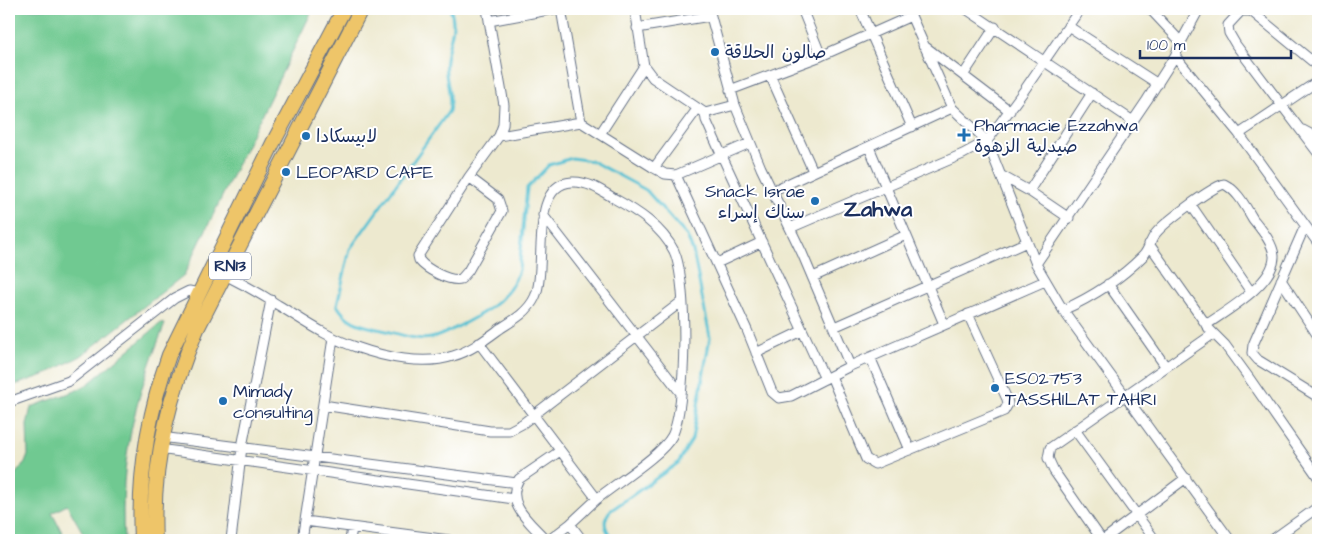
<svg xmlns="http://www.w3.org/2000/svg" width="1327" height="549" viewBox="0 0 1327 549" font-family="'Architects Daughter','Playpen Sans Arabic',sans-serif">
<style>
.green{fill:#6fc991;stroke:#457c78}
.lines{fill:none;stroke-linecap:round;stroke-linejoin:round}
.stream{stroke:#57c1d3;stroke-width:3}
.street-casing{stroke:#647086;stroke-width:11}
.primary-casing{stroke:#647086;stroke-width:16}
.street{stroke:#fff;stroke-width:9}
.primary{stroke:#eec569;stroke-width:14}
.poi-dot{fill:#1f6fb2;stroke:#fff;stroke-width:2}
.labels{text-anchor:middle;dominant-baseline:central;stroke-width:4;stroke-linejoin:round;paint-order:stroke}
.shield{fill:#fff;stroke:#5f6d8e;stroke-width:1}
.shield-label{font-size:16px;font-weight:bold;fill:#1b2f5e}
.poi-label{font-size:18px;fill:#1b2f5e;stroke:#fff;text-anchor:start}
.district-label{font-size:22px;font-weight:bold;fill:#1b2f5e;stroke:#fff}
</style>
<rect width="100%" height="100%" fill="#fff"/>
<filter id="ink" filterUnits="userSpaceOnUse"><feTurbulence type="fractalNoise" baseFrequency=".02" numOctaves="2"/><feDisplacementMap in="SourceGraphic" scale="10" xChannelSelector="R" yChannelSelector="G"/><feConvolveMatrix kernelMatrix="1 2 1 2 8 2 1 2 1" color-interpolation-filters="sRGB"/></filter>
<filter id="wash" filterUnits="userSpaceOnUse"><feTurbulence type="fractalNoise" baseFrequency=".0096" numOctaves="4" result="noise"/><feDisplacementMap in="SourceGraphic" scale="20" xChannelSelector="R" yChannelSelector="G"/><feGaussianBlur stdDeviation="1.12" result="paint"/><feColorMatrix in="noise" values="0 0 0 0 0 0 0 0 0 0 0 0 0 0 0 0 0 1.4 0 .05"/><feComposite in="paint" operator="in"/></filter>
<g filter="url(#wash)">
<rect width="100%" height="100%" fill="#ede9cf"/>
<path class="green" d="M9 9H313L184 275 81 356 44 375 9 387V196L13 99 9 90Z
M161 323 165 324C135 398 119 459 124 540H87L67 505 52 513 66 540H9V481L25 463 28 455 27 425 31 407 75 391 88 384Z"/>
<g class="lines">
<path class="stream" d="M450 9C458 26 448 42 446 60 443 77 453 94 449 111L350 249 337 305C348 324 361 325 382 330 397 333 416 341 431 338 442 336 453 329 463 324 488 311 510 298 519 270L527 188 549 165 572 158 592 161 646 190 687 236 693 251 710 337 692 439 678 463 610 511C601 522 606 530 613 540"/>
</g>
</g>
<g filter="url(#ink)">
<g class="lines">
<defs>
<path id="street" d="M561 9 581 122
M635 9 644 66 653 78 705 113 706 120 722 156 825 379
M709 9 735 105 761 168 802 253 850 366
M802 9 821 56
M860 9 912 127
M908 9 952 108 987 141 1036 264 1063 310 1230 540
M966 9 1133 121
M1150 9 1181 42 1199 9
M489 21 554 9
M1068 26 1158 84
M637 28 710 16
M923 45 1010 111
M1175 56 1239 134 1318 243
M1318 66 1251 11H1241L1228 25 1229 33 1236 45 1318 153
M964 74 995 27
M770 75 813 171
M730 90 821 56 911 16
M705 113 735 105
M1303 130 1318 138
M600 134 644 66
M1239 134 1318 81
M499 136 581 122 654 168 665 174 676 175 750 143
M869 147 944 324
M654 168 698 108
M676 175 747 330 772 392 779 398 791 396 850 366 1045 281
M1002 176 1029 191 1069 218
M469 177 498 199 502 211 468 271 461 279C449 282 426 269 419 260L418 256 469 177 499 136 503 125 504 105 487 9
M772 191 952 108
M1029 191 1092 93
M1191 205 1251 292
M543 215 680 392
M1305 226 1253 345 1252 353 1258 360 1318 397
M790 228 963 154 987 141 1023 92 1080 9
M1149 244 1210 330 1225 345 1249 378 1318 477
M717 263 762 242
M1036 264 1147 100 1175 56 1181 42
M225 275C243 284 261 294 278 305 303 320 328 338 356 347 384 357 424 366 453 356 471 351 486 339 501 328 514 320 528 312 535 297 548 268 528 184 572 182 588 181 602 191 615 199 637 211 662 227 674 251 688 281 687 406 672 436 661 456 616 483 597 499 588 507 579 516 570 524L582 540
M813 277 906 235
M1281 280 1318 336
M1108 284 1166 367
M1063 310C1092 297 1121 278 1143 256 1149 250 1150 240 1156 233 1166 221 1209 189 1224 184 1238 191 1245 206 1253 219 1261 229 1273 243 1274 256 1275 283 1226 311 1206 325
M834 327 1027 242
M479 343 597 499
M756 353 802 331
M870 357 910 450
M831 376 866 459 875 464 1004 411 1008 404 1007 399 968 314
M9 402 69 381 175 298 189 291 199 293
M323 405 490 431H509L522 424 681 302
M1075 430 1155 540
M161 437 517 483
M159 449 514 499
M305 521 449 540
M231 540 242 447 271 300
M302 540 333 338
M350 540 352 528
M546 540C531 523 504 504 519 479L560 451
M549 540 570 524
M1102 540 1054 471 1048 458 1050 448 1213 334
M1103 540 1186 478
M1272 540 1318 507"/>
<path id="primary" d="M141 540C138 478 148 414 169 355L273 143 344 9
M155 540C151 466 168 397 197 329L361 9"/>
</defs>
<use href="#street" class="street-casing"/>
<use href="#primary" class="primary-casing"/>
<use href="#street" class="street"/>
<use href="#primary" class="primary"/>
</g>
</g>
<g class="poi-dot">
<circle cx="715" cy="52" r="5"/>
<path d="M961.5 127.5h5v5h5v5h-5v5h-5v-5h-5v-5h5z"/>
<circle cx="306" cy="136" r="5"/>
<circle cx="286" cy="172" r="5"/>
<circle cx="815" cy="201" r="5"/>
<circle cx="995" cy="388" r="5"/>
<circle cx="223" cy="401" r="5"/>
</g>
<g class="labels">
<rect class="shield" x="209" y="252.5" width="42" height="27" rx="4"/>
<g class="shield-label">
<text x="230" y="266">RN13</text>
</g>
<g class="poi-label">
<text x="725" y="52">صالون الحلاقة</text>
<text x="974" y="125">Pharmacie Ezzahwa<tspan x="974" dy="21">صيدلية الزهوة</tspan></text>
<text x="316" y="136">لابيسكادا</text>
<text x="296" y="172">LEOPARD CAFE</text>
<text x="805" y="191" text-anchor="end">Snack Israe<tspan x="805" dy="21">سناك إسراء</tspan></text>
<text x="1005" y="378">ES02753<tspan x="1005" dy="21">TASSHILAT TAHRI</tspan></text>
<text x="233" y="391">Mimady<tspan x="233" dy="21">consulting</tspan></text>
</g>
<g class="district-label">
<text x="878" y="209">Zahwa</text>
</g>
</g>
<rect width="1327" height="549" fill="none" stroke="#fff" stroke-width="30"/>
<path d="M1140 50v8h151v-8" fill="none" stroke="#1b2f5e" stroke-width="2.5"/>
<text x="1147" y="50" font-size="15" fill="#1b2f5e" stroke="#ffffff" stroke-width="4" paint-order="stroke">100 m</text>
</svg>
